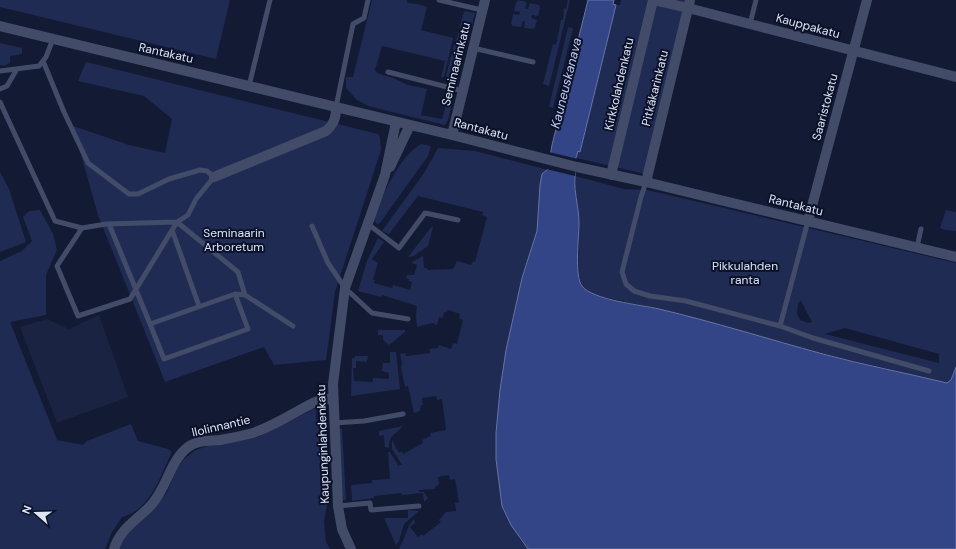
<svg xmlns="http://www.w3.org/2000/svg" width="956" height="549" viewBox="0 0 956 549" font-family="'DM Sans',sans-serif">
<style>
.built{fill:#1a2342}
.green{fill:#202b53;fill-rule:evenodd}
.water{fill:#334487;stroke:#6674a8}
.pier{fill:#131a33}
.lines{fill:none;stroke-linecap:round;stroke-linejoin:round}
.service{stroke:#424b68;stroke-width:5}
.minor{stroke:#424b68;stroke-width:10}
.labels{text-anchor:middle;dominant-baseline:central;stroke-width:4;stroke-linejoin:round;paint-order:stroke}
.street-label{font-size:12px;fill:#dee4f6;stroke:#0a1128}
.park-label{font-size:12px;fill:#dae2f6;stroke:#0a1128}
.water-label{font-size:13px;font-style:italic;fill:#bfcdf5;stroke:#0a1128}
</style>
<rect width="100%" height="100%" fill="#131a33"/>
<path class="built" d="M99 315 128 397 57 423 20 327 47 319 69 329Z"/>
<path class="green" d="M0 0H230L216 59 0 7Z
M372 0H407V3L418 4 427 7 421 30 453 38 444 77H441L445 61 382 46 375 70 377 73 393 78 408 85 427 89 421 115 442 119 450 92 454 93 448 120 445 125 368 106 357 100 346 88V77H353Z
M518 0 527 2 525 9H528L530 3 539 5 540 8 538 16 532 15 531 18 537 20 535 27 533 29 524 28 525 22 523 21 521 27 513 26 511 24 513 14 519 15 520 12 514 11 516 3Z
M568 0H570L549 86 543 84 553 44 556 45 561 20H563L564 8 566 9Z
M621 0H688L645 174 576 158 578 151H580L616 5H620Z
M465 11 475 13 456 86 450 84 449 80 446 76 455 41 457 38 463 15Z
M568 27 573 28 553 108 549 107Z
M0 43 22 48V54L10 56V63L4 66 0 65Z
M86 62 378 134 380 138 381 150 335 292 326 360 274 365 264 347 165 382 98 215 73 126 129 145 165 153 172 119 144 96 78 81Z
M421 144 431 146 428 156 380 223 377 224 374 220C381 196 399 157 421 144Z
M438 148 475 151 548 170 542 174 540 185 537 231 522 278 506 350 500 390 496 433V459L502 506 521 541 528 549H400L399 548C406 538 406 527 414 519L415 523 410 527 418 537 422 534 423 536 441 522 439 520 446 512 456 511 455 503 459 502 455 479 450 480 449 475 438 477 439 484 435 487V489L419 490V492H424L428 498 424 502 423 493 402 495 401 493 374 496V498L352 501 351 485 372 483V480L390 479 388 452H390L399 467V465H402L392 449V440L399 453 402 451 403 454 423 443 422 440 431 436 430 433 446 430 442 399 437 400 436 396 422 398 423 405H421L420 411 414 413 408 386 405 387 401 367 402 363 400 354 405 353 406 356 430 353V349L438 348 439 345 451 349 453 343 457 344 463 320 459 318 460 314 448 310 447 312H444L443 318 439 317 437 325 432 323 417 327 416 315 417 306 382 295 381 297 358 291 367 261 378 238 384 242 372 259 378 263 373 280H375L374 283 392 288 393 285 410 290 412 282 409 281V279L406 278 407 275H414L417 265 412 263V262L423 256 424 268H427L428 270 453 269 457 261 471 265 473 261 475 262 487 217 482 215 483 212 418 196 389 234 382 231 424 173Z
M0 172 9 189 26 242 0 252Z
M575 176 624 189 647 190 707 204 956 263V367L951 380 947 383 825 354 659 309 598 296 587 292 581 285 578 273 579 221 576 200ZM801 301 812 322 808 323 800 320 797 314 798 303ZM845 328 939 354V363L825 334Z
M40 210 53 234 57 250 46 275V315L10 322 57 440 83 445 87 441 131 424 138 441 168 449 172 452C160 476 151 510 122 517L111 534 105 549H0V261L22 251 32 241 23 217 29 211Z
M946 210 956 212V231L945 230 940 228Z
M432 226 433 227 428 246 414 256 408 257Z
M378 330H405V332L389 345 383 340V335H378Z
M390 352H396L400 389 351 396 352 358H355V356H368L367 362 356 361V368H353L354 381 373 382V378L389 379V373L382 371 383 363H390Z
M316 408V418L325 439 328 499 324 522 326 542 330 549H118L125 534 156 506 166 494 177 469 184 459 196 450 210 445 231 443 258 437Z
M403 426C398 433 387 436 389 448L385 447 384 435 379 436V431Z
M338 429H342L346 500H341Z
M408 510 419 511 404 524 399 541 396 545 384 518H408Z"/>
<path class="water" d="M588 0H614L613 4 616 5 580 152 578 151 573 168 576 169C572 188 579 205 579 223 579 237 574 276 582 286 592 300 642 305 659 309 714 322 768 339 823 354 864 365 906 373 947 383L951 380 956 367V549H528L511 525 502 506 496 459V433L500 390 506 350 522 278 537 231 540 185 542 174 548 169 552 145Z"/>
<path class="pier" d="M549 152 578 159 575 176 546 169Z"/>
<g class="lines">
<path class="service" d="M439 0 482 10
M750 24 756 0
M473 48 533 62
M43 61 64 112 88 163 129 194H138L169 179 200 170 207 171 214 177 196 199 188 215 177 222 106 224 82 228
M0 71 39 66 46 57 53 39
M388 72 463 91
M249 86 270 0
M0 89 7 86 17 69
M0 102 55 221 82 228 57 266 78 316 130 299 177 222 238 272 245 295
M336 107 353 24 364 18 368 0
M646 182 641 197 622 272 626 284 634 291 650 296 686 301 780 326 813 338 929 371
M109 224 150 324 235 294 245 295 293 326
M368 224 399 248 425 213 458 220
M312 226 328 263 345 288 372 313 408 319
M172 230 199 306
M917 247 921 229
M150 324 164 359 248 329 235 294
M780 326 808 221
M334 423 364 421 403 414
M338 506 370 503 371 510 419 506"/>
<path class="minor" d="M653 0 688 8 956 77
M0 26 452 135 577 167 646 182 956 257
M452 135 485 0
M390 167 410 125
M611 175 653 0
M214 177 326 131C334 124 336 118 336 107
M646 182 690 0
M808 221 867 0
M114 549C120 528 139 519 152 504 167 487 170 461 188 447 197 440 209 441 220 440 231 438 242 436 253 433 274 426 293 413 313 403L318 401 333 398
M351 549 342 529 338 506 333 384 345 288 385 175 396 122"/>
</g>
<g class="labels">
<g class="street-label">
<text transform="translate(808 26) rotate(15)">Kauppakatu</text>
<text transform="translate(166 53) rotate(13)">Rantakatu</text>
<text transform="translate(456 64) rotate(-76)">Seminaarinkatu</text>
<text transform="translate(619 84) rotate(-77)">Kirkkolahdenkatu</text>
<text transform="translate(655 88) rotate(-76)">Pitkäkarinkatu</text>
<text transform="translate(825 107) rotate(-75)">Saaristokatu</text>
<text transform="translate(481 129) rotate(15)">Rantakatu</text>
<text transform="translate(796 205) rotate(14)">Rantakatu</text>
<text transform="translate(221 426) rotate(-13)">Ilolinnantie</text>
<text transform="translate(323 444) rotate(-92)">Kaupunginlahdenkatu</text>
</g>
<g class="park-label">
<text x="234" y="233">Seminaarin<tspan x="234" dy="14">Arboretum</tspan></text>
<text x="745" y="266">Pikkulahden<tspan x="745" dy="14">ranta</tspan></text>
</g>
<g class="water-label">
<text transform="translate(566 83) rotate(-76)">Kauneuskanava</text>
</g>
</g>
<g transform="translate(36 513) rotate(290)" stroke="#0a1128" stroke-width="3" paint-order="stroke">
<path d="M0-3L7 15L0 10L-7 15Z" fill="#dee4f6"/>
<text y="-6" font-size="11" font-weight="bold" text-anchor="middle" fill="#dee4f6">N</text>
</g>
</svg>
